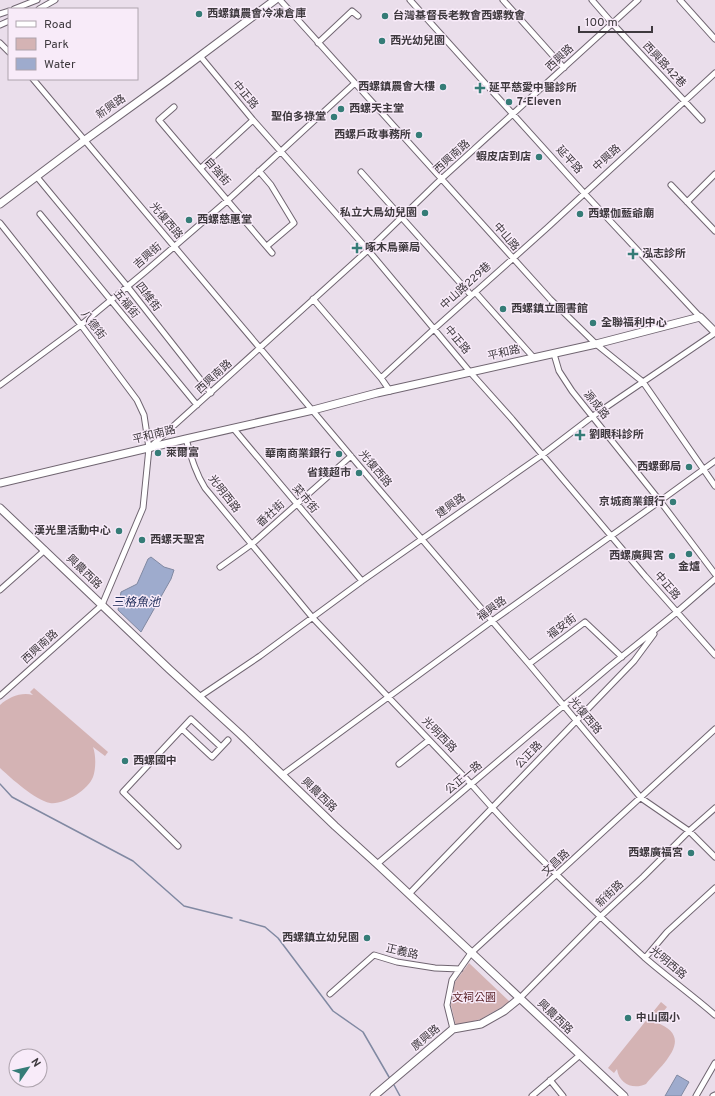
<svg xmlns="http://www.w3.org/2000/svg" width="715" height="1096" viewBox="0 0 715 1096" font-family="Overpass,'Noto Sans TC',sans-serif">
<style>
.green{fill:#d4b3b4}
.water{fill:#9eabcd;stroke:#8189a2}
.lines{fill:none;stroke-linecap:round;stroke-linejoin:round}
.stream{stroke:#8189a2;stroke-width:1.5}
.minor-casing{stroke:#706571;stroke-width:7}
.tertiary-casing{stroke:#706571;stroke-width:9}
.secondary-casing{stroke:#706571;stroke-width:9}
.minor{stroke:#fff;stroke-width:5}
.tertiary{stroke:#fff;stroke-width:7}
.secondary{stroke:#fff;stroke-width:7}
.poi-dot{fill:#357c77;stroke:#f8ebf9;stroke-width:1.5}
.labels{text-anchor:middle;dominant-baseline:central;stroke-width:3;stroke-linejoin:round;paint-order:stroke}
.poi-label{font-size:11px;font-weight:bold;fill:#3e393e;stroke:#f8ebf9;text-anchor:start}
.street-label{font-size:11px;fill:#3e393e;stroke:#f8ebf9}
.park-label{font-size:11px;fill:#5a2328;stroke:#f8ebf9}
.water-label{font-size:12px;font-style:italic;fill:#222f5c;stroke:#f8ebf9}
</style>
<rect width="100%" height="100%" fill="#eadeeb"/>
<path class="green" d="M34 688 108 752 105 756 93 747C96 755 96 769 93 777 88 790 64 805 50 803 35 800 12 779 0 768V705C9 697 21 692 33 695L30 692Z
M469 963 510 1002 481 1019 456 1026 451 1005 455 982Z
M661 1002 667 1007 655 1022C697 1037 662 1064 646 1084 633 1090 619 1084 617 1069L614 1073 608 1068Z"/>
<path class="water" d="M151 557 164 567 174 570 171 579 141 632 118 610 121 592 137 584 148 559Z
M677 1075 689 1082 681 1096H665Z"/>
<g class="lines">
<path class="stream" d="M0 784 12 797 133 861 184 906 232 918
M240 920 265 927 278 938 333 1011 363 1032 389 1077
M394 1085 400 1096"/>
<defs>
<path id="minor" d="M280 0 550 299 596 344 643 382 715 486
M410 0 584 193 700 317
M503 0 564 68
M592 0 612 23 702 120
M680 0 715 39
M14 9 37 0
M39 9 55 0
M0 14 9 11
M0 25 9 21
M0 43 9 52
M318 43 352 11 358 16
M200 56 253 120 368 250 470 372 512 419 645 576 715 655
M33 79 377 487 529 664 641 798 689 831 715 857
M174 107 159 120 272 253
M201 168 253 120
M259 171 271 185 294 223 267 246
M361 172 471 295
M37 177 127 286 211 393
M671 185 715 231
M687 202 715 174
M40 214 197 405
M0 223 81 325 137 400 144 415 149 448
M475 292 534 358
M313 299 381 378 390 391
M554 354 559 371 572 391 660 501 715 574
M381 378 434 329 547 228 715 73
M0 385 81 325 146 271 228 200 355 83
M233 428 362 581
M186 439C191 456 195 472 205 488L312 617 472 785C525 846 584 902 644 957 667 977 692 995 715 1015
M220 567 252 544 351 456
M0 590 45 550
M529 664 585 622 622 657
M0 696 102 605 143 508 149 448 368 250 438 182 638 0
M199 697 260 656 362 581 542 455 593 416 715 333
M182 729 212 757 228 740
M399 764 429 740
M282 775 492 621 660 501 715 461
M178 846 123 792 191 719 221 747
M377 864 609 667 677 612 715 579
M409 894 634 661 654 634
M645 958 667 932 715 888
M330 994 374 955 397 962 435 968 460 969
M520 998 601 916 643 877 689 831 715 808
M453 1029 447 1005 452 980 471 953 715 729
M550 1080 563 1096
M532 1096 580 1055
M696 1096 715 1063
M713 1096 715 1095"/>
<path id="tertiary" d="M0 204 85 140 168 80 275 0
M374 1096 453 1029 481 1024 504 1011 520 998"/>
<path id="secondary" d="M0 483 186 439 313 410 377 393 596 344 700 317 715 332
M0 508 169 669 240 734 335 826 377 864 624 1096"/>
</defs>
<use href="#minor" class="minor-casing"/>
<use href="#tertiary" class="tertiary-casing"/>
<use href="#secondary" class="secondary-casing"/>
<use href="#minor" class="minor"/>
<use href="#tertiary" class="tertiary"/>
<use href="#secondary" class="secondary"/>
</g>
<g class="poi-dot">
<circle cx="199" cy="14" r="4"/>
<circle cx="385" cy="16" r="4"/>
<circle cx="382" cy="41" r="4"/>
<circle cx="443" cy="87" r="4"/>
<path d="M478 82h4v4h4v4h-4v4h-4v-4h-4v-4h4z"/>
<circle cx="509" cy="102" r="4"/>
<circle cx="341" cy="109" r="4"/>
<circle cx="334" cy="117" r="4"/>
<circle cx="419" cy="135" r="4"/>
<circle cx="539" cy="157" r="4"/>
<circle cx="425" cy="213" r="4"/>
<circle cx="580" cy="214" r="4"/>
<circle cx="189" cy="220" r="4"/>
<path d="M355 242h4v4h4v4h-4v4h-4v-4h-4v-4h4z"/>
<path d="M631 248h4v4h4v4h-4v4h-4v-4h-4v-4h4z"/>
<circle cx="503" cy="309" r="4"/>
<circle cx="593" cy="323" r="4"/>
<path d="M578 429h4v4h4v4h-4v4h-4v-4h-4v-4h4z"/>
<circle cx="158" cy="453" r="4"/>
<circle cx="339" cy="454" r="4"/>
<circle cx="689" cy="467" r="4"/>
<circle cx="359" cy="473" r="4"/>
<circle cx="673" cy="502" r="4"/>
<circle cx="119" cy="531" r="4"/>
<circle cx="142" cy="540" r="4"/>
<circle cx="689" cy="554" r="4"/>
<circle cx="672" cy="556" r="4"/>
<circle cx="125" cy="761" r="4"/>
<circle cx="691" cy="853" r="4"/>
<circle cx="367" cy="938" r="4"/>
<circle cx="628" cy="1018" r="4"/>
</g>
<g class="labels">
<g class="poi-label">
<text x="207" y="14">西螺鎮農會冷凍倉庫</text>
<text x="393" y="16">台灣基督長老教會西螺教會</text>
<text x="390" y="41">西光幼兒園</text>
<text x="435" y="87" text-anchor="end">西螺鎮農會大樓</text>
<text x="489" y="88">延平慈愛中醫診所</text>
<text x="517" y="102">7-Eleven</text>
<text x="349" y="109">西螺天主堂</text>
<text x="326" y="117" text-anchor="end">聖伯多祿堂</text>
<text x="411" y="135" text-anchor="end">西螺戶政事務所</text>
<text x="531" y="157" text-anchor="end">蝦皮店到店</text>
<text x="417" y="213" text-anchor="end">私立大鳥幼兒園</text>
<text x="588" y="214">西螺伽藍爺廟</text>
<text x="197" y="220">西螺慈惠堂</text>
<text x="365" y="248">啄木鳥藥局</text>
<text x="642" y="254">泓志診所</text>
<text x="511" y="309">西螺鎮立圖書館</text>
<text x="601" y="323">全聯福利中心</text>
<text x="589" y="435">劉眼科診所</text>
<text x="166" y="453">萊爾富</text>
<text x="331" y="454" text-anchor="end">華南商業銀行</text>
<text x="681" y="467" text-anchor="end">西螺郵局</text>
<text x="351" y="473" text-anchor="end">省錢超市</text>
<text x="665" y="502" text-anchor="end">京城商業銀行</text>
<text x="111" y="531" text-anchor="end">漢光里活動中心</text>
<text x="150" y="540">西螺天聖宮</text>
<text x="664" y="556" text-anchor="end">西螺廣興宮</text>
<text x="689" y="567" text-anchor="middle">金爐</text>
<text x="133" y="761">西螺國中</text>
<text x="683" y="853" text-anchor="end">西螺廣福宮</text>
<text x="359" y="938" text-anchor="end">西螺鎮立幼兒園</text>
<text x="636" y="1018">中山國小</text>
</g>
<g class="street-label">
<text transform="translate(560 58) rotate(-43)">西興路</text>
<text transform="translate(664 65) rotate(47)">西興路42巷</text>
<text transform="translate(245 95) rotate(50)">中正路</text>
<text transform="translate(111 107) rotate(-35)">新興路</text>
<text transform="translate(452 157) rotate(-42)">西興南路</text>
<text transform="translate(607 158) rotate(-42)">中興路</text>
<text transform="translate(569 160) rotate(48)">延平路</text>
<text transform="translate(217 172) rotate(49)">自強街</text>
<text transform="translate(166 221) rotate(50)">光復西路</text>
<text transform="translate(506 237) rotate(49)">中山路</text>
<text transform="translate(148 256) rotate(-41)">吉興街</text>
<text transform="translate(466 286) rotate(-42)">中山路229巷</text>
<text transform="translate(148 297) rotate(52)">四維街</text>
<text transform="translate(126 304) rotate(51)">五福街</text>
<text transform="translate(93 325) rotate(53)">八德街</text>
<text transform="translate(457 340) rotate(50)">中正路</text>
<text transform="translate(504 353) rotate(-13)">平和路</text>
<text transform="translate(214 377) rotate(-42)">西興南路</text>
<text transform="translate(596 405) rotate(51)">源成路</text>
<text transform="translate(154 435) rotate(-14)">平和南路</text>
<text transform="translate(375 469) rotate(50)">光復西路</text>
<text transform="translate(224 494) rotate(52)">光明西路</text>
<text transform="translate(305 499) rotate(50)">菜市街</text>
<text transform="translate(451 506) rotate(-35)">建興路</text>
<text transform="translate(271 514) rotate(-42)">番社街</text>
<text transform="translate(84 572) rotate(44)">興農西路</text>
<text transform="translate(667 586) rotate(49)">中正路</text>
<text transform="translate(492 609) rotate(-36)">福興路</text>
<text transform="translate(562 627) rotate(-37)">福安街</text>
<text transform="translate(40 647) rotate(-42)">西興南路</text>
<text transform="translate(585 716) rotate(50)">光復西路</text>
<text transform="translate(439 735) rotate(46)">光明西路</text>
<text transform="translate(529 755) rotate(-46)">公正路</text>
<text transform="translate(464 778) rotate(-40)">公正一路</text>
<text transform="translate(319 795) rotate(44)">興農西路</text>
<text transform="translate(556 863) rotate(-43)">文昌路</text>
<text transform="translate(610 894) rotate(-43)">新街路</text>
<text transform="translate(402 952) rotate(13)">正義路</text>
<text transform="translate(668 963) rotate(40)">光明西路</text>
<text transform="translate(555 1017) rotate(44)">興農西路</text>
<text transform="translate(426 1038) rotate(-40)">廣興路</text>
</g>
<g class="park-label">
<text x="474" y="998">文祠公園</text>
</g>
<g class="water-label">
<text x="136" y="603">三格魚池</text>
</g>
</g>
<rect x="8" y="8" width="130" height="72" fill="#f8ebf9" stroke="#aea4ae"/>
<rect x="16" y="21" width="20" height="6" fill="#ffffff" stroke="#aea4ae"/>
<text x="44" y="28" font-size="12" fill="#3e393e">Road</text>
<rect x="16" y="38" width="20" height="12" fill="#d4b3b4" stroke="#aea4ae"/>
<text x="44" y="48" font-size="12" fill="#3e393e">Park</text>
<rect x="16" y="58" width="20" height="12" fill="#9eabcd" stroke="#aea4ae"/>
<text x="44" y="68" font-size="12" fill="#3e393e">Water</text>
<g transform="translate(28 1068) rotate(56)"><circle r="19" fill="#f8ebf9" stroke="#aea4ae"/>
<path d="M0-3L7 15L0 10L-7 15Z" fill="#357c77"/>
<text y="-6" font-size="11" font-weight="bold" text-anchor="middle" fill="#3e393e">N</text>
</g>
<path d="M579 26v6h73v-6" fill="none" stroke="#3e393e" stroke-width="2"/>
<text x="585" y="26" font-size="12" fill="#3e393e" stroke="#f8ebf9" stroke-width="3" paint-order="stroke">100 m</text>
</svg>
